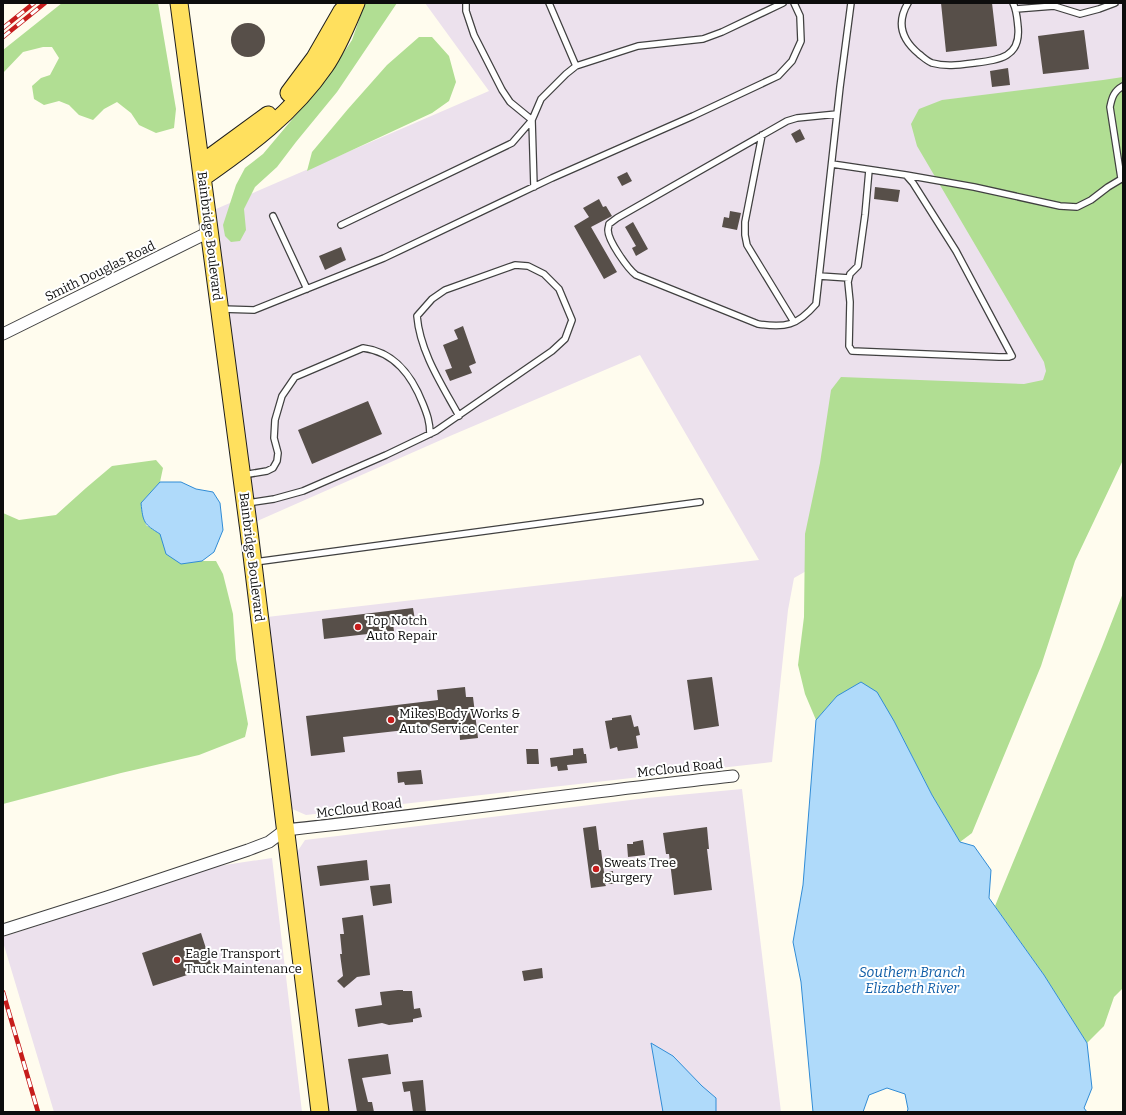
<svg xmlns="http://www.w3.org/2000/svg" width="1126" height="1115" viewBox="0 0 1126 1115" font-family="Bitter,serif">
<style>
.industrial{fill:#ece1ed}
.forest{fill:#b1de93}
.water{fill:#afdafa;stroke:#318cd6}
.building{fill:#574f49}
.lines{fill:none;stroke-linecap:round;stroke-linejoin:round}
.service-casing{stroke:#404040;stroke-width:8}
.minor-casing{stroke:#404040;stroke-width:13}
.primary-casing{stroke:#1e1e1e;stroke-width:19}
.service{stroke:#fff;stroke-width:5.5}
.minor{stroke:#fff;stroke-width:11}
.primary{stroke:#ffe05e;stroke-width:17}
.rail-casing{stroke:#c61d1c;stroke-width:4.5}
.rail{stroke:#fff;stroke-width:3;stroke-dasharray:9;stroke-linecap:butt}
.poi-dot{fill:#c61d1c;stroke:#fff;stroke-width:1.5}
.labels{text-anchor:middle;dominant-baseline:central;stroke-width:4;stroke-linejoin:round;paint-order:stroke}
.street-label{font-size:13px;fill:#0d0d0d;stroke:#fff}
.poi-label{font-size:13px;fill:#0d0d0d;stroke:#fff;text-anchor:start}
.water-label{font-size:14px;font-style:italic;fill:#0f5da7;stroke:#fff}
</style>
<rect width="100%" height="100%" fill="#fffcee"/>
<path class="industrial" d="M425 3H1123V390L794 578 788 610 772 762 306 815 290 808 267 617 759 560 640 355 450 436 255 522 231 339 216 209 489 91Z
M742 789 781 1112H327L295 855 305 840 647 798Z
M272 858 302 1112H54L3 942V937L218 866Z"/>
<path class="forest" d="M62 3H158L176 109 174 128 156 133 139 125 131 113 117 102 104 109 93 120 79 115 69 105 59 101 44 105 34 99 32 86 41 78 50 75 59 58 52 47H43L23 52 3 73V50Z
M365 3H397L337 92 296 142 277 167 255 187 244 209 246 230 240 241 231 242 225 236 223 225 236 185 245 168 263 154 327 78 352 40Z
M419 37H432L449 56 456 82 449 101 432 113 307 171 312 152 348 109 387 65Z
M1123 77V460L1075 561 1041 666 972 833 960 842 932 795 894 721 837 696 816 720 805 694 798 665 804 617 805 534 820 463 831 390 841 377 1024 384 1043 380 1046 371 1044 362 917 146 911 124 919 109 942 100 1103 80Z
M156 460 163 468 160 482 141 503 146 525 202 561H216L223 574 233 614 236 659 248 724 245 737 199 755 121 773 3 804V513L19 520 56 515 86 488 112 466Z
M1123 593V988L1114 997 1104 1026 1087 1043 1044 975 995 906 1102 647Z"/>
<path class="water" d="M160 482H181L196 489 213 492 220 503 223 530 214 552 202 561 181 564 166 554 160 534C144 524 143 523 141 503Z
M861 682 877 692 894 721 932 795 960 842 974 846 991 870 989 898 1044 975 1087 1043 1092 1088 1084 1108 1087 1112H907L908 1109 905 1094 887 1088 869 1095 863 1112H813L801 982 793 942 803 885 816 720 837 696Z
M651 1043 673 1056 702 1086 716 1098V1112H663Z"/>
<path class="building" d="M941 3H992L997 46 946 52Z
M231 40a17 17 0 1 1 34 0a17 17 0 1 1-34 0Z
M1084 30 1089 69 1043 74 1038 36Z
M1008 68 1010 85 992 87 990 71Z
M800 129 805 139 796 143 791 134Z
M627 172 632 181 622 186 617 177Z
M875 187 900 190 898 202 874 199Z
M599 199 603 207 606 206 612 216 591 227 617 272 604 279 574 226 589 217 583 208Z
M730 211 741 213 737 230 722 227 724 217 729 218Z
M633 222 648 249 636 256 632 248 636 246 625 227Z
M341 247 346 260 325 270 319 256Z
M463 326 476 363 469 366 472 373 450 381 445 370 452 368 443 345 458 339 454 330Z
M368 401 382 434 312 464 298 430Z
M413 608 415 620 393 624 394 631 324 639 322 619Z
M712 677 719 726 694 730 687 680Z
M465 687 466 697H473L478 738 460 740 459 724 343 737 345 752 311 756 306 716 438 700 437 690Z
M631 715 634 727 638 726 640 735 636 736 638 748 618 751 617 747 610 749 605 721 612 720V718Z
M583 748 584 754H586L587 763 567 765 568 770 558 771 557 766 551 767 550 758 573 755V749Z
M526 749H538L539 764H527Z
M421 770 423 784 405 785 404 782 398 783 397 772Z
M596 826 599 850H601L604 872 613 871 614 884H605L606 886 591 888 583 828Z
M707 827 709 849H707L712 890 674 895 669 854H666L663 833Z
M643 840 645 855 628 857 627 844H633V842Z
M367 860 369 880 320 886 317 866Z
M390 884 392 903 373 906 370 886Z
M363 915 370 975 357 977 344 988 337 981 343 976 340 954H342L340 934H344L342 918Z
M201 933 212 967 153 986 142 953Z
M542 968 543 978 524 981 522 971Z
M398 990H403V991H412L414 1009 420 1008 422 1017 413 1019V1022L389 1025 382 1023 358 1027 355 1009 382 1005 380 992Z
M388 1054 391 1074 362 1078 368 1102H372L374 1112H357L348 1059Z
M423 1080 426 1112H413L410 1091 404 1092 402 1082Z"/>
<g class="lines">
<defs>
<path id="service" d="M549 3 576 66
M908 3C896 23 902 40 919 54 923 57 927 61 932 63 946 67 959 65 974 63 998 60 1021 58 1018 27 1017 18 1017 11 1013 3
M1016 9 1054 6 1080 14 1099 9 1115 3
M837 114 797 118 787 121 617 218 609 224C609 226 608 228 608 230 608 241 628 269 636 275L758 324C785 328 797 326 816 304L840 87 851 3
M762 135 745 222V235L747 245 794 322
M832 164 906 175 913 183 956 251 1012 356 1009 357H999L852 351 849 346 850 302 848 282 850 274 858 266 865 215 869 170
M906 175 974 187 1060 206 1077 207 1091 200 1108 187 1123 178
M1121 178 1110 107C1112 97 1114 91 1123 86
M534 187 532 120 541 99 566 74 576 66 638 46 703 39 722 32 783 3
M273 216 307 289
M341 225 512 143 532 120 510 102 502 90 474 35 466 11V3
M819 276 849 278
M221 309 254 310 384 258 552 178 693 116 778 76 792 61 801 41 800 16 794 3
M243 475 267 471 273 468 277 461 278 453 274 438 275 420 282 396 295 377 363 348C395 352 412 376 423 404 427 414 430 422 430 434
M247 503 274 499 303 491 386 455 436 431 552 351 565 339 572 320 559 289 544 274 528 266 515 265 445 290 432 299 417 316C420 352 442 385 459 416
M255 562 700 502"/>
<path id="minor" d="M3 334 209 232
M3 930 107 897 248 850 269 842 285 830C435 814 584 792 733 776"/>
<path id="primary" d="M179 3 249 531 320 1112
M289 93 315 58 342 11
M201 164 268 115
M202 178C248 146 293 113 325 66 338 47 347 24 356 3"/>
</defs>
<use href="#service" class="service-casing"/>
<use href="#minor" class="minor-casing"/>
<use href="#primary" class="primary-casing"/>
<use href="#service" class="service"/>
<use href="#minor" class="minor"/>
<use href="#primary" class="primary"/>
<defs>
<path id="rail" d="M3 28 34 3
M3 37 45 3
M3 992 38 1112"/>
</defs>
<use href="#rail" class="rail-casing"/>
<use href="#rail" class="rail"/>
</g>
<g class="poi-dot">
<circle cx="358" cy="627" r="4"/>
<circle cx="391" cy="720" r="4"/>
<circle cx="596" cy="869" r="4"/>
<circle cx="177" cy="960" r="4"/>
</g>
<g class="labels">
<g class="street-label">
<text transform="translate(210 236) rotate(83)">Bainbridge Boulevard</text>
<text transform="translate(100 271) rotate(-26)">Smith Douglas Road</text>
<text transform="translate(252 557) rotate(83)">Bainbridge Boulevard</text>
<text transform="translate(680 768) rotate(-6)">McCloud Road</text>
<text transform="translate(359 808) rotate(-7)">McCloud Road</text>
</g>
<g class="poi-label">
<text x="366" y="620">Top Notch<tspan x="366" dy="15">Auto Repair</tspan></text>
<text x="399" y="713">Mikes Body Works &amp;<tspan x="399" dy="15">Auto Service Center</tspan></text>
<text x="604" y="862">Sweats Tree<tspan x="604" dy="15">Surgery</tspan></text>
<text x="185" y="953">Eagle Transport<tspan x="185" dy="15">Truck Maintenance</tspan></text>
</g>
<g class="water-label">
<text x="912" y="972">Southern Branch<tspan x="912" dy="16">Elizabeth River</tspan></text>
</g>
</g>
<rect width="1126" height="1115" fill="none" stroke="#0d0d0d" stroke-width="8"/>
</svg>
